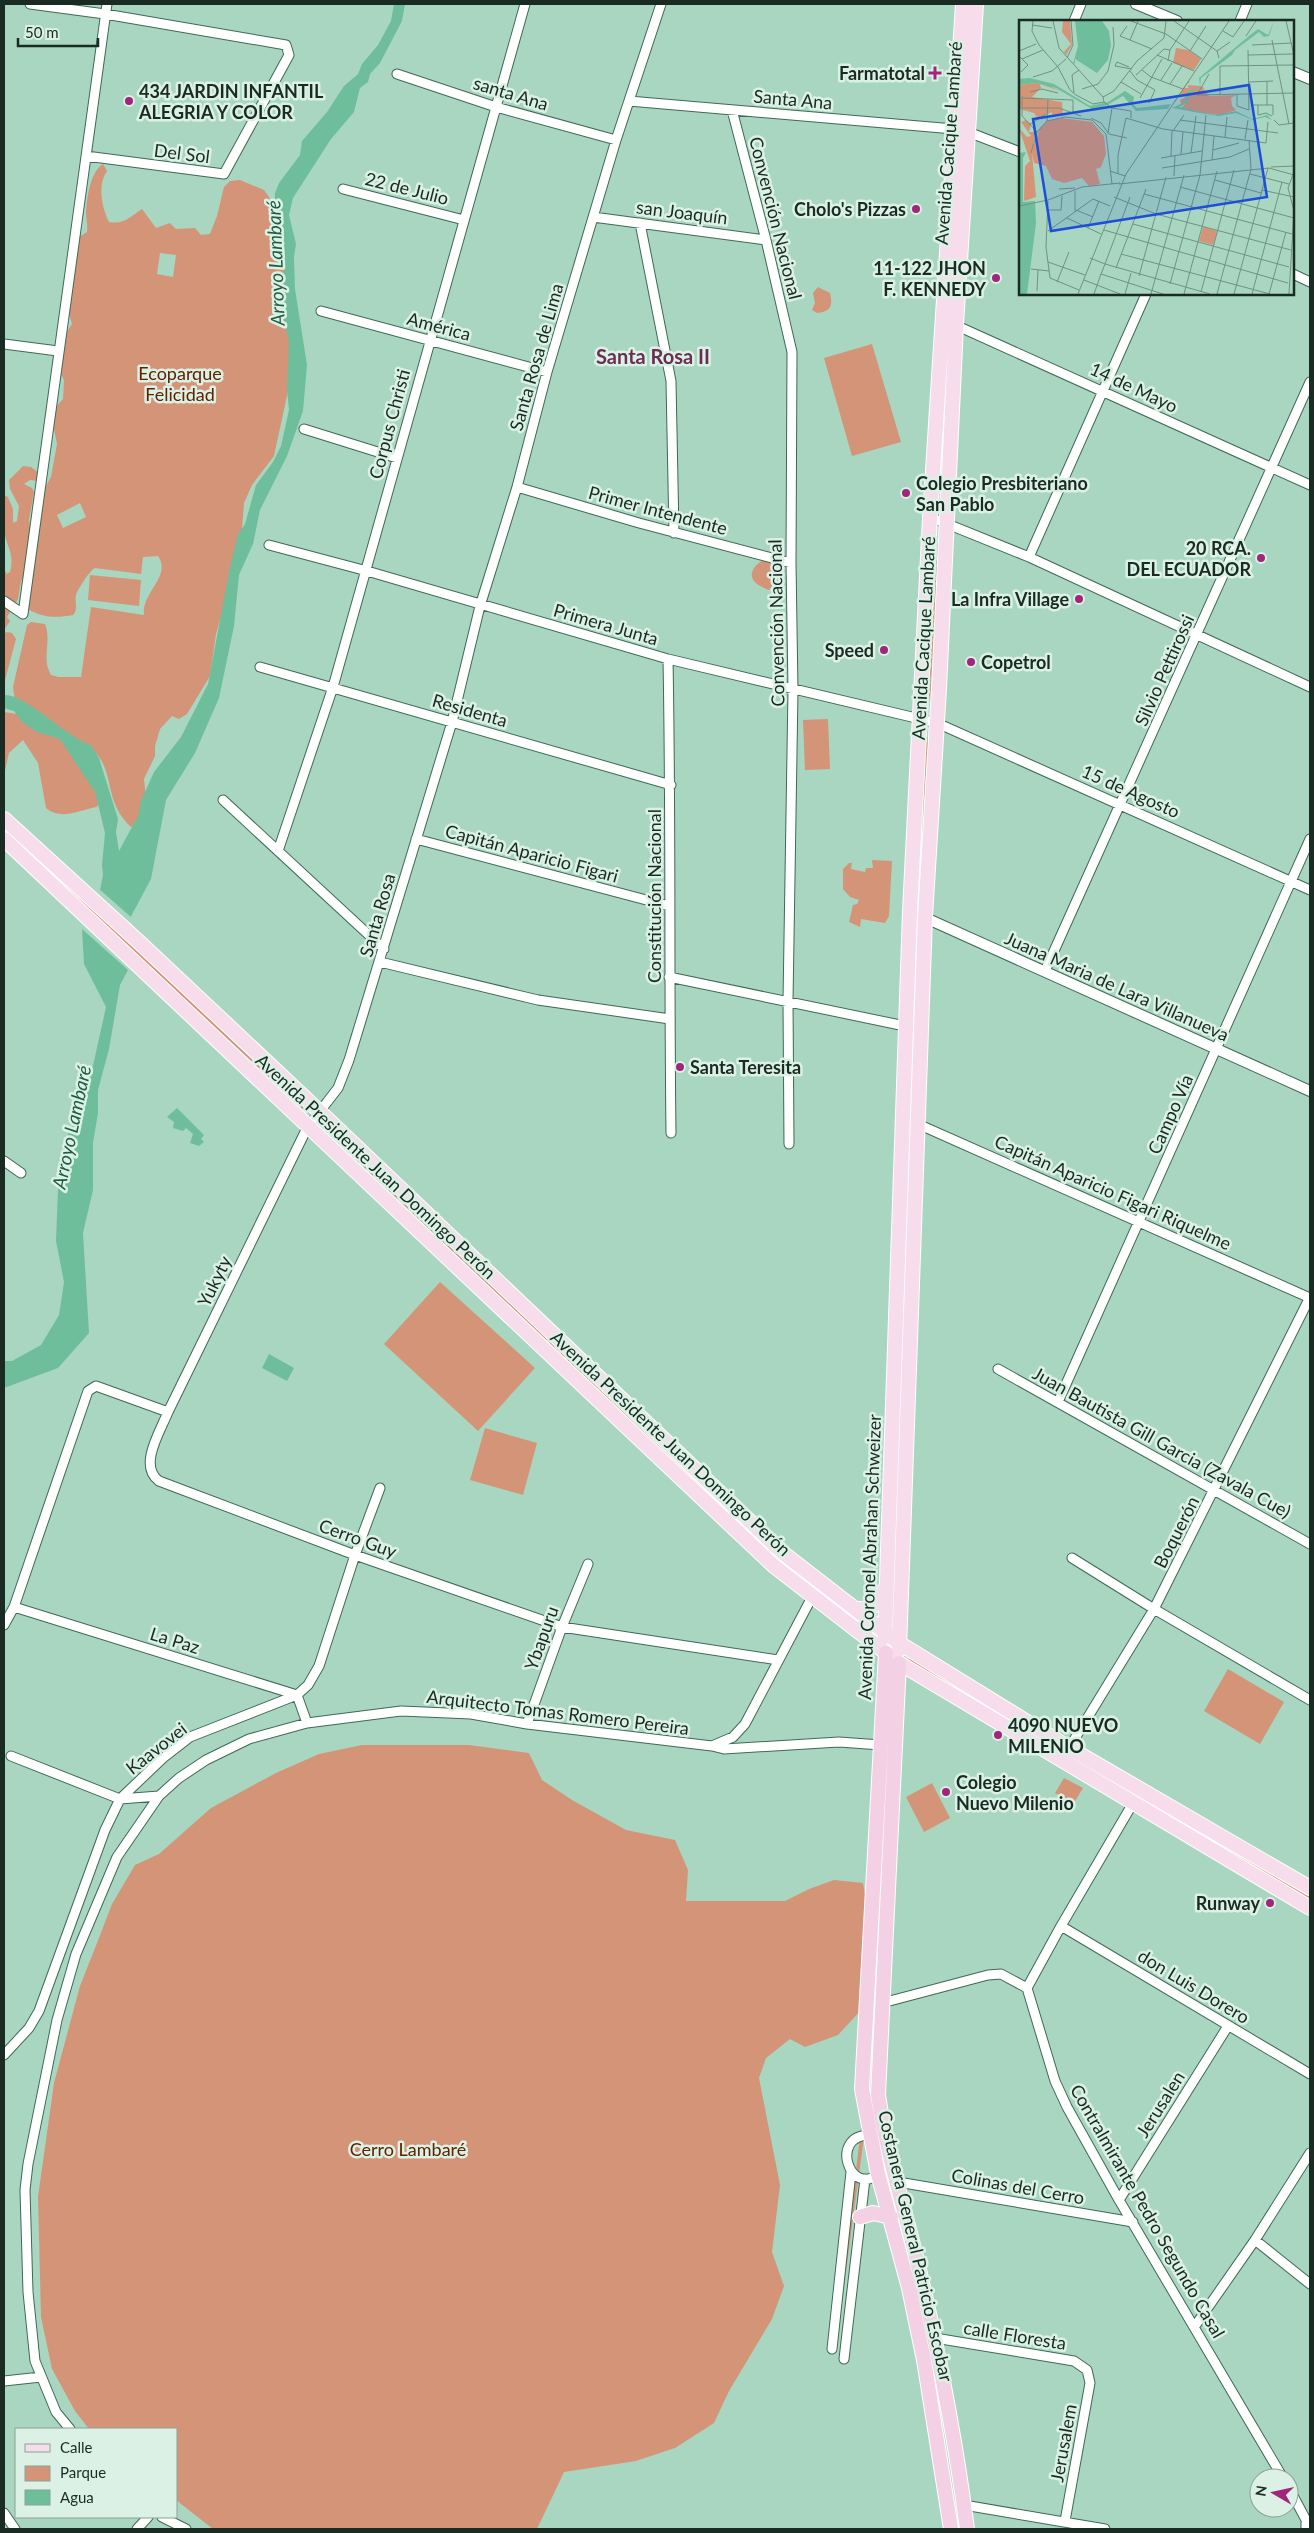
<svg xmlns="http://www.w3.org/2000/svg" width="1314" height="2533" viewBox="0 0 1314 2533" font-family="Lato,sans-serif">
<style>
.green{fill:#d49478;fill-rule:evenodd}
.water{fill:#6fbe9b}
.pier{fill:#a9d6c0}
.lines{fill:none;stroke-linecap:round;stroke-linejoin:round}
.minor-casing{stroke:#3f6956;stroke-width:11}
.tertiary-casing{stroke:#3f6956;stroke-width:12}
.primary-casing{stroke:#fff;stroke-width:16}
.trunk-casing{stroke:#fff;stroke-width:16}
.minor{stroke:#fff;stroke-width:9}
.tertiary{stroke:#fff;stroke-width:10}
.primary{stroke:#f7dceb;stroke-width:14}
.trunk{stroke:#f4d0e4;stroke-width:14}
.poi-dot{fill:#a1257a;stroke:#dbf1e5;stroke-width:2}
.labels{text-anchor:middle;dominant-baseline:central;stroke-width:5;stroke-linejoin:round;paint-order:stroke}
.poi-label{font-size:18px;font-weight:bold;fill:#192b23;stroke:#dbf1e5;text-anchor:end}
.street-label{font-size:18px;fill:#192b23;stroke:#dbf1e5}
.park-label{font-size:18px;fill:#602100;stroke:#dbf1e5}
.water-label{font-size:19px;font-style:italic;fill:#1f5c44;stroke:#dbf1e5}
.quarter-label{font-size:20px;font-weight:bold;fill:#6a2e54;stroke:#dbf1e5}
.inset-road{fill:none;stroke:#6f9281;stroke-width:1}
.view{fill:#1d4ed8;fill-opacity:0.15;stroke:#1d4ed8;stroke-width:2.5}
.inset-edge{fill:none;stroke:#192b23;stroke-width:2.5}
</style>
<rect width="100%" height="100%" fill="#a9d6c0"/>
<path class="green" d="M103 164 107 171C97 185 102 208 109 222 124 225 131 216 142 209L156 228 170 223 176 229 195 228 201 235 210 234 217 216 224 187 230 181 240 180 264 190 269 197 277 224 278 244 287 258 291 339 288 391 274 456 252 485 244 503 242 529 229 590 216 634 210 676 187 714 179 719 172 716 160 729 155 746V756L144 779 147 806 140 823 131 827C104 802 115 775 96 753L100 798 97 807C78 810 62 821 46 808L38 763 23 740 9 753 4 775V712L17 714 13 687 27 625 31 622 45 624C52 641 41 659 51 675L59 677H81L91 607 144 615C141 593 172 576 158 556L143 557 141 574 95 568C90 570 78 589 76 595 74 602 79 608 73 615 57 618 42 618 28 609L43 491 51 477 57 444 52 419 54 409 63 399 64 380 60 372 64 336 72 324 65 300 79 237 87 232C88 225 86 219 86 212 87 198 90 172 103 164ZM160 253 176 255 173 277 157 274ZM80 503 86 517 63 528 57 515Z
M818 287 830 293C833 306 831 312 817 313L812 310 815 303 813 293Z
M872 344 901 442 852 456 824 358Z
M23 466 31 467 39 473V481L30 480 24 484 32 488 34 492 29 520 32 539 27 546 26 570 21 581 18 599 7 617 10 621 4 630V569L7 574 10 572C15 552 6 547 4 530 2 519 4 506 4 495L8 497 13 509V523L17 521 19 506 10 489 9 480Z
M938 541 941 542 930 700 927 699Z
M767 559 776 562 780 577 769 590C764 588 757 585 754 581 747 572 758 561 767 559Z
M90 575 141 580 139 606 88 600Z
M7 632 12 633 16 639 4 684V633Z
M828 719 830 769 805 770 803 720Z
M927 737 929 739 919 887 926 738Z
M4 827 305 1106 306 1109H303L4 831Z
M872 860 892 861 889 916 885 923 861 919 860 927 849 922 853 905 857 904 859 900 850 897 843 889V869L849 863H852L851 869 865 872 866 868H873Z
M327 1128 803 1580 801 1582 325 1130Z
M440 1282 535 1368 478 1431 384 1344Z
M485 1428 537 1443 523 1495 470 1480Z
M910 1657 1054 1747 1310 1897V1901L909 1661Z
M1228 1669 1284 1702 1260 1744 1204 1711Z
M362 1745H469L529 1753 542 1780 572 1800 626 1830 675 1840 688 1870 686 1901H785L809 1889 834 1880 863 1883 867 1907 862 2009 838 2035 805 2047 790 2039 766 2058 759 2078 780 2185 772 2252 784 2286 772 2319 729 2391 714 2423 675 2448 636 2461 564 2472 537 2529H213L176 2500V2429H89L75 2411 52 2369 41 2317 38 2197 54 2083 80 1986 97 1943 112 1904 135 1865 159 1854 211 1808 276 1773 319 1754Z
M1064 1778 1083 1788 1074 1803 1055 1793Z
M932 1783 950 1818 924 1832 906 1797Z
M862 2122H866L838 2332 836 2330Z"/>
<path class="water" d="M394 4H405L402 21 380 63 370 74 368 82 360 88 354 112 331 139 293 198 289 215 296 244 294 257 295 289 307 365 303 411 287 456 260 510 253 544 239 575 234 626 219 698 195 753 166 800 151 879 128 922 99 895 103 875 102 865 105 833 95 792 60 739 37 732 22 722 14 711 4 708V695C27 694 65 737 91 745L99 758 118 819 116 832 119 851 139 814 140 803 154 772 181 737 208 684 230 567 238 534 245 524 256 485 273 462 281 446 289 410 287 389 289 343 284 318V248L274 229 275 193 279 183 300 155 302 141 327 112 344 86 358 74 362 64 378 45 391 21Z
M82 929 128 970 120 985 109 1049 98 1090V1113L93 1143V1190L83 1233 89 1333 58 1368 4 1388V1361H12L41 1345 59 1315 64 1282 56 1241 59 1162 69 1131 83 1111 106 1007 84 964Z
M177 1108 204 1135 201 1139 204 1142 199 1146 190 1143 193 1134 186 1128 183 1131 173 1128 174 1122 167 1117Z
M269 1354 294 1368 287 1381 262 1368Z"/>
<path class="pier" d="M98 888 132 918 129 924 97 895Z"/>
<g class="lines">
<defs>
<path id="minor" d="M30 4 105 14 286 45 289 55 224 174 86 156
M661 4 616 140 547 372 517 487 480 606 452 722 349 1060 338 1088 307 1128 168 1412C160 1432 138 1466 159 1481L355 1555 562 1627 778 1660
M1074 21 1081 4
M1240 21 1247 4
M397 74 496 107 616 140
M629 101 954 129 968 132 1020 152
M732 110 766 240 792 352 791 563 793 690 788 1001 789 1144
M343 189 464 220
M593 217 766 240
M640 223 671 381 674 533
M1293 274 1310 282
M321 311 547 372
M953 324 1310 485
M4 344 58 351
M304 429 397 458
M517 487 639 523 791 563
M930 517 1029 557 1310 687
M269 545 367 571 668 659 937 723 1310 890
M1029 557 1146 294
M4 601 23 614 107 4
M668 659C671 817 669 975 671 1133
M260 667 671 785
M223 800 384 949
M416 839 669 906
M278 851 333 687 525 4
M380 962 538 1000 670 1019
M1045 971 1310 382
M669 977 905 1026
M902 1117 1310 1298
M4 1161 21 1173
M998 1369 1310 1544
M1058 1402 1310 839
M1072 1558 1154 1609 1310 1700
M14 1607 297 1695
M4 1625 14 1607 88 1391 96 1386 168 1412
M297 1695 307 1723
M527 1724 562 1627 588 1564
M712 1746 733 1737 745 1724 812 1597 818 1580
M1064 1750 1069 1748 1154 1609 1310 1297
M11 1756 120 1799 159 1796
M1061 1926 1310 2074
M1027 1988 1061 1926 1133 1803
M882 2003 988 1975 1001 1974 1027 1988 1055 2081 1067 2107 1119 2200 1283 2478
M4 2055 29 2028 39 2011 105 1830 120 1799 163 1758 190 1737 297 1695 308 1685 319 1666 355 1555 380 1488
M869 2135C829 2136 850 2197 878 2174
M898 2182 1133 2222
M1119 2200 1228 2026
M1255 2240 1310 2284
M1195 2326 1255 2240 1310 2153
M935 2338 1074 2361 1087 2370 1090 2383 1065 2521
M832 2349 851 2172
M844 2359 865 2179
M4 2381 41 2377
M70 2429 56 2412 35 2361 28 2292 25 2190 28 2164 57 2020 76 1954 117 1857 159 1796 179 1778 206 1760 249 1739 307 1723 401 1711 471 1714 527 1724 712 1746 724 1749 839 1742 881 1745
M1289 2488 1306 2520V2529
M964 2505 1105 2529
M4 2513 15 2529
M162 2517 186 2529
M137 2529 148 2517"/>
<path id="tertiary" d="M1136 4 1177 21
M1293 72 1310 79
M919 915 1310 1091"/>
<path id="primary" d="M4 819 140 943 320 1112 783 1553 899 1643 1069 1748 1310 1888
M4 839 774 1566 899 1663 1310 1908
M858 1609C873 1609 880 1604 885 1589
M885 1637 910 911 930 517 963 4
M899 1650 925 917 939 689 956 325 976 4"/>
<path id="trunk" d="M886 1653 862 2089 878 2174 909 2288 924 2360 951 2529
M899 1663 878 2095C886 2149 902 2200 915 2253 937 2344 955 2436 967 2529
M860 2217 873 2213 891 2217"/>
</defs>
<use href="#minor" class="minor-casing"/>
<use href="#tertiary" class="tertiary-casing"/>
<use href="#primary" class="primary-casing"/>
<use href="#trunk" class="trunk-casing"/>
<use href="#minor" class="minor"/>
<use href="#tertiary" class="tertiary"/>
<use href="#primary" class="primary"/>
<use href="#trunk" class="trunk"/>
</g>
<g class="poi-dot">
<path d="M932.5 65.5h5v5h5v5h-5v5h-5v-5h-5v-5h5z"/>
<circle cx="129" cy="101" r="5"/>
<circle cx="916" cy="209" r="5"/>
<circle cx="996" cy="278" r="5"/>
<circle cx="906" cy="493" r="5"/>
<circle cx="1261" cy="558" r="5"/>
<circle cx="1079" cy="599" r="5"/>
<circle cx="884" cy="650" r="5"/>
<circle cx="971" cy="662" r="5"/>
<circle cx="680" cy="1067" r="5"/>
<circle cx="998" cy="1735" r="5"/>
<circle cx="946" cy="1792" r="5"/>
<circle cx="1270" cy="1903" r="5"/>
</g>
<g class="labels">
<g class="poi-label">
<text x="925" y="73">Farmatotal</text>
<text x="139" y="91" text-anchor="start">434 JARDIN INFANTIL<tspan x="139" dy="21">ALEGRIA Y COLOR</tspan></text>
<text x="906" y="209">Cholo's Pizzas</text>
<text x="986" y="268">11-122 JHON<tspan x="986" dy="21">F. KENNEDY</tspan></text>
<text x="916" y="483" text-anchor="start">Colegio Presbiteriano<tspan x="916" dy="21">San Pablo</tspan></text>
<text x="1251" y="548">20 RCA.<tspan x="1251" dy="21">DEL ECUADOR</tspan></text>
<text x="1069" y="599">La Infra Village</text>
<text x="874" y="650">Speed</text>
<text x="981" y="662" text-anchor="start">Copetrol</text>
<text x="690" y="1067" text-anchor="start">Santa Teresita</text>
<text x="1008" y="1725" text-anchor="start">4090 NUEVO<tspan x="1008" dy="21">MILENIO</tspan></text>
<text x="956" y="1782" text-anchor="start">Colegio<tspan x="956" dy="21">Nuevo Milenio</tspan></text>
<text x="1260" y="1903">Runway</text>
</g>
<g class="street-label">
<text transform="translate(511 93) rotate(17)">santa Ana</text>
<text transform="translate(793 99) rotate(5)">Santa Ana</text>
<text transform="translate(948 143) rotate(-86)">Avenida Cacique Lambaré</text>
<text transform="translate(182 153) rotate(7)">Del Sol</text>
<text transform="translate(407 188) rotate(14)">22 de Julio</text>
<text transform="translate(682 212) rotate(7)">san Joaquín</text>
<text transform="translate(776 218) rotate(76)">Convención Nacional</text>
<text transform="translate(439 326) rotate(15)">América</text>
<text transform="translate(536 357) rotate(-74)">Santa Rosa de Lima</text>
<text transform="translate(1134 387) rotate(25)">14 de Mayo</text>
<text transform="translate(389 424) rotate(-75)">Corpus Christi</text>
<text transform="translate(658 510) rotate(15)">Primer Intendente</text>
<text transform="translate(776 623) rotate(-91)">Convención Nacional</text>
<text transform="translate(606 624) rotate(16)">Primera Junta</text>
<text transform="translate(923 638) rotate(-87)">Avenida Cacique Lambaré</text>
<text transform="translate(1164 670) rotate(-66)">Silvio Pettirossi</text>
<text transform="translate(470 710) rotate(16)">Residenta</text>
<text transform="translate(1131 791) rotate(24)">15 de Agosto</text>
<text transform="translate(532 853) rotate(15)">Capitán Aparicio Figari</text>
<text transform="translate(654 896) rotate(-90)">Constitución Nacional</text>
<text transform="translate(377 915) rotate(-74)">Santa Rosa</text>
<text transform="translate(1117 986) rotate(24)">Juana Maria de Lara Villanueva</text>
<text transform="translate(1170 1114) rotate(-66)">Campo Vía</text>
<text transform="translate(376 1166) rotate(43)">Avenida Presidente Juan Domingo Perón</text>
<text transform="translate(1113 1192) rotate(24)">Capitán Aparicio Figari Riquelme</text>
<text transform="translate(214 1281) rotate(-64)">Yukyty</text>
<text transform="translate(1162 1442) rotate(29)">Juan Bautista Gill Garcia (Zavala Cue)</text>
<text transform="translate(671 1443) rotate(43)">Avenida Presidente Juan Domingo Perón</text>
<text transform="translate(1176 1532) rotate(-63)">Boquerón</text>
<text transform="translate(358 1538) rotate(20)">Cerro Guy</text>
<text transform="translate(869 1557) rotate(-88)">Avenida Coronel Abrahan Schweizer</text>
<text transform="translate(541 1638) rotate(-70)">Ybapuru</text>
<text transform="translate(175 1640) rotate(17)">La Paz</text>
<text transform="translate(558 1712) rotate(7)">Arquitecto Tomas Romero Pereira</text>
<text transform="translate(156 1748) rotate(-38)">Kaavovei</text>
<text transform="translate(1194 1986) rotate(31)">don Luis Dorero</text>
<text transform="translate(1160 2104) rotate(-58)">Jerusalen</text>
<text transform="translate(1018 2186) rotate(10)">Colinas del Cerro</text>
<text transform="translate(1148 2211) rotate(60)">Contralmirante Pedro Segundo Casal</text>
<text transform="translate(916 2246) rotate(77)">Costanera General Patricio Escobar</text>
<text transform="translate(1015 2335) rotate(9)">calle Floresta</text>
<text transform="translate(1063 2443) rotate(-80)">Jerusalem</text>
</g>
<g class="park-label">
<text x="180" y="373">Ecoparque<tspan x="180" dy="21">Felicidad</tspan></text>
<text x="408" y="2149">Cerro Lambaré</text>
</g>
<g class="water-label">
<text transform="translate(275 263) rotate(-92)">Arroyo Lambaré</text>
<text transform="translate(71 1127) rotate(-78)">Arroyo Lambaré</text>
</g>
<g class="quarter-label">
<text x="653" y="356">Santa Rosa II</text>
</g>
</g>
<g transform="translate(1019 20)">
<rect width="275" height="275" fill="#a9d6c0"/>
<path d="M44 1H51L53 25 47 35 45 32 52 24 43 12ZM157 28 169 30 182 39 175 50 154 43ZM169 61 171 63H168L166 68H169V65L182 66 185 68 182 74 185 69 190 76 217 75 212 78 213 86 217 90 201 95 175 92 162 88 167 83 162 84 161 80 167 77 161 74 139 106ZM17 63 30 66 44 72 21 64 22 68 13 77 43 82 44 94 33 96V92L19 99 15 93 0 89V65ZM43 98 73 102 85 116 87 134 82 147 77 149 81 164 70 166 63 158 45 163 33 159 27 146 15 143 13 133 17 177 5 181 6 146 11 141 0 108 8 117 12 116 2 102 7 100 12 104 10 112H16L14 127 21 108 29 101ZM184 207 198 211 194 225 180 221Z" fill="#d49478"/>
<path d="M56 1H83L90 11 92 25 89 40 78 53 56 39V43L54 44 59 26ZM255 1 250 16 245 17 240 12 216 30 213 35 182 58 181 67 173 71 168 83 160 87 196 95 217 91 233 99 248 95 253 100 246 97 234 100 217 93 199 96 153 88 166 82 169 71 181 66 180 58 230 16 239 9 249 15ZM11 58 35 64 71 86 89 82 106 71 115 77 114 84 118 88 152 84 149 89 117 91 104 76 85 87 73 89 37 68 17 63 0 65V59ZM7 132 4 138V182L16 181 17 203 8 274H0V133Z" fill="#6fbe9b"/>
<path class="inset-road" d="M14 1 13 11 20 25 39 47M34 1 40 28 84 77 85 82M112 1 147 14 183 39M155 1 198 31 200 38M267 1 275 35M13 5 33 8M108 6 101 16 133 29M204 11 214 17 225 1M227 16 237 1M111 20 119 1M253 20 270 104M233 25 272 23M0 31 17 24M171 31 187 6M198 31 211 22M138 35 175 51M229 35 275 34M0 36 9 45 2 52M48 38 54 25 52 1M3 39 24 30M149 41 151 30 170 1M39 47 51 70 57 75 74 84 85 82 93 88 112 91V98M110 47 98 42 96 46 113 49M123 50 132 57 164 69M111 51 118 60 136 70 130 83M117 55 145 29 151 30M14 57 33 51 47 39M142 60 153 43M248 61V85M102 62 122 74M230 62 254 61M151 64 163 46M63 69 79 64 89 51 95 25 94 7M11 72 23 69 39 73M55 73 53 55 60 50M218 74V86L230 90 229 30M178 75 275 73M178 75 190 54M201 75V46L275 45M3 76V96L18 112M84 77 95 71 118 41 145 18 147 1M4 78 54 80V93M121 78 143 39M234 85H254V95M239 85V95L247 93 253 96M4 88H40L62 96M72 98 82 103 90 114 108 118M161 100 259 113M255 100 260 105 275 103M28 101 29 79M10 105 27 94M154 111 165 95M89 113 93 88M206 117 208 97M226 119 229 100M194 130 220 123M12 133 18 112 28 101 46 97 73 100 87 114 93 164M172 133 177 96M162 134 164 112M152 136 153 110M142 138 183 131M193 140 195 116M252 147 275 146M143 148 211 137 230 129M91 151 106 156M99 154V135L107 98 144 109 247 123 249 102M231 154 270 164M155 156 156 135M196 160 242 173M100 164 250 148 275 155M161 167 275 198M40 169 56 168M243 170 275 177M125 174 273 214M95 177 137 194 272 230M111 177 86 244 191 274M74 179 91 186M29 181 27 227 31 258 60 270M0 186 29 180 63 167 101 163M29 190H42L43 176M57 190 74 197M56 192V171M48 198 82 214M114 204 270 247M69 208 80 181M85 210 269 263M29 211 74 179M102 234 251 274M71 238 86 244 82 254 144 274M29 242 66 255M97 248 127 169M12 249 30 251M120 256 147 157M65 260 101 274M38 262 50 232M151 264 181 155 187 95M18 271 19 250M182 272 215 150M59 274 107 154 210 1M75 274 82 254M106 274 112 253M132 274 165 155M165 274 198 151M198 274 232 149 230 120M215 274 249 148M233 274 263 162M250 274 267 212M270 274 275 191 269 168 275 152"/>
<path class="view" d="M230 65 248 177 32 211 14 99Z"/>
<rect width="275" height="275" class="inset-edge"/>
</g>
<rect width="1314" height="2533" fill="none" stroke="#192b23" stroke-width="10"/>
<rect x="15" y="2428" width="162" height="90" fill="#dbf1e5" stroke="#8da297"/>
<rect x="25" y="2444" width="25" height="8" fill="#f7dceb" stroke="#8da297"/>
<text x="60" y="2453" font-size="15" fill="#192b23">Calle</text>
<rect x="25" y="2466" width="25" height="15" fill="#d49478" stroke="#8da297"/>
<text x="60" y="2478" font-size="15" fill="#192b23">Parque</text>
<rect x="25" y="2490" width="25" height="15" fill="#6fbe9b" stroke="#8da297"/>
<text x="60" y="2503" font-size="15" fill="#192b23">Agua</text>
<g transform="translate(1274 2493) rotate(279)"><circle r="24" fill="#dbf1e5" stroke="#8da297"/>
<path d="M0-4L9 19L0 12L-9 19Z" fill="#a1257a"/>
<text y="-8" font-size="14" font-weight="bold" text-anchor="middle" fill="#192b23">N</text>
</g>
<path d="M18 38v8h80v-8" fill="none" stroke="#192b23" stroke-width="2.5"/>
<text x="25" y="38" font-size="15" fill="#192b23" stroke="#dbf1e5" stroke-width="4" paint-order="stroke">50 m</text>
</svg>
